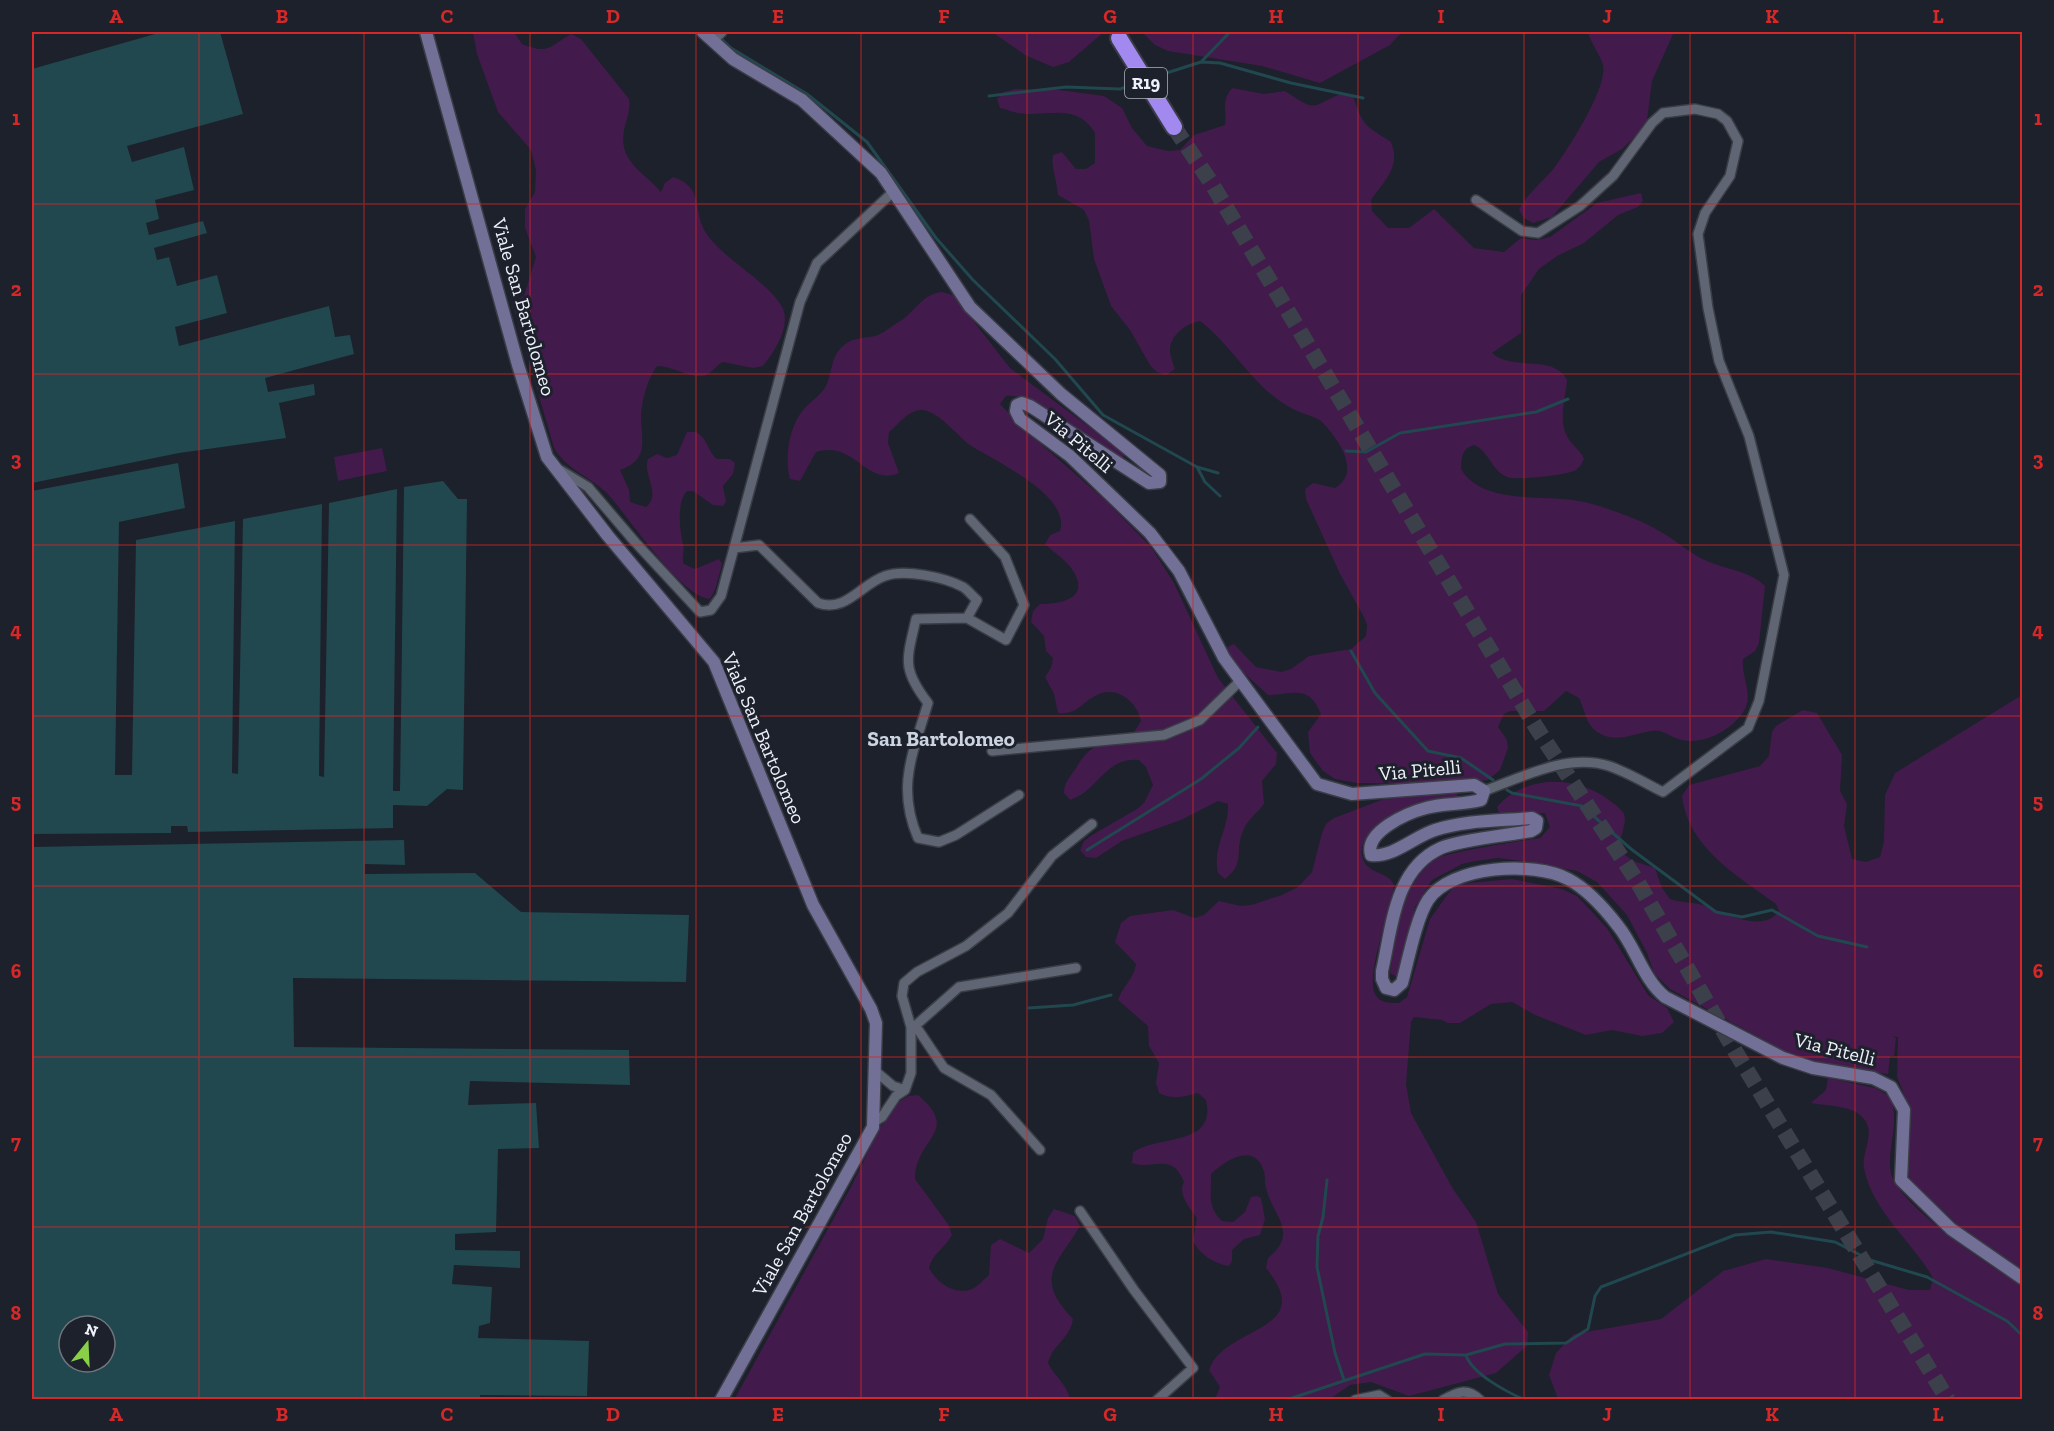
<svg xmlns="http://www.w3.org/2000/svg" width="2054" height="1431" viewBox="0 0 2054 1431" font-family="'Zilla Slab',serif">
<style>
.green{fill:#431a4c}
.water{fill:#21474f;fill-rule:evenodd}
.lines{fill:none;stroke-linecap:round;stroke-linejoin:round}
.stream{stroke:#21474f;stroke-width:3}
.highway-tunnel{stroke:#3c404a;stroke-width:16;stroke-dasharray:16 8;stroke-linecap:butt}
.street-casing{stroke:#3a3d46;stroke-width:12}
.secondary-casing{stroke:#3a3d46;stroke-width:15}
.highway-casing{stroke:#3a3d46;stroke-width:20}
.street{stroke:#5f6572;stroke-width:9}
.secondary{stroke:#737098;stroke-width:12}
.highway{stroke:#a289ef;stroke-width:16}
.grid{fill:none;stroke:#d62828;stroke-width:1.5;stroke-opacity:0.55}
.labels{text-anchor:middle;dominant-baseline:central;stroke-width:6;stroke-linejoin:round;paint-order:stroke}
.shield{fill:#1c212b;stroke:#afb3bb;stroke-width:1.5}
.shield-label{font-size:18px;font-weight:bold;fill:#eef1f9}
.street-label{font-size:20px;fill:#eef1f9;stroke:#1c212b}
.neighbourhood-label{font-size:21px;font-weight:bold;fill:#ccd3e1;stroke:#1c212b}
.neatline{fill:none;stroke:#d62828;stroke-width:2}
.grid-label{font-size:20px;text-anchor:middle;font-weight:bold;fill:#d62828}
</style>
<rect width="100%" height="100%" fill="#1c212b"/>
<path class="green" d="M473 32H514L522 44C549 55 550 46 571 34L581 39 629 99C631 112 626 119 624 131 618 161 644 172 661 192L665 183 673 177C705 187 692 211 706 233 725 261 768 281 782 307 792 325 774 353 763 366L753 368 723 362C717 365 713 371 708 374 696 382 671 365 657 366 648 378 642 399 641 415 641 441 650 459 620 470L629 490 630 502 646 507C662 494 642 474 648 459L657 454 667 458 677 455 687 432C707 429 705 449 717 459H730L735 463 733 474 723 486 726 502 723 506 713 505 693 491H687C676 503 680 530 683 544 685 552 681 557 684 564L695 569 719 559 722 564 715 590 710 599C680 596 628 516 607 493 589 476 567 470 554 448L512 302 524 296 536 257 525 228V209L535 192 536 170 531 150 498 112 477 54Z
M992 32H1104L1069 62 1053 67 1025 55Z
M1142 32H1402L1390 45 1320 83 1262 66 1168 51 1155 45Z
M1588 32H1674L1652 81 1647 120 1638 134 1622 149 1599 162 1552 217 1533 223 1524 218 1519 210C1527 193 1543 182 1554 168 1568 149 1608 87 1603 65 1600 54 1591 44 1588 32Z
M1232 88 1264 94 1285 91C1317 112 1309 108 1342 93L1353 96C1364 129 1365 124 1391 142 1401 167 1385 180 1371 200L1372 211 1388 228H1409L1434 209 1474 248 1504 252 1521 238 1536 240 1550 237 1597 203 1641 193 1643 201 1638 207 1618 215 1584 243 1557 256 1539 269 1521 295V333L1492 353C1513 372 1553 353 1567 380 1566 397 1558 420 1567 436 1571 445 1580 449 1584 459 1582 463 1580 467 1576 470 1568 475 1515 481 1507 477 1491 470 1489 451 1474 445 1461 449 1462 457 1461 469 1484 508 1551 492 1589 503 1613 510 1639 519 1661 532 1677 541 1690 554 1707 561 1727 570 1750 571 1765 586L1759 643 1755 651 1743 659C1741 676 1753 693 1745 709 1734 729 1705 745 1682 740 1671 738 1664 729 1652 731 1633 733 1617 744 1599 733 1586 726 1585 710 1579 698L1566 691 1544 711H1510L1504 714 1498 727 1507 740 1508 748 1500 770 1488 780 1438 784 1357 783 1335 779 1323 771 1310 753 1308 732 1321 714C1308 683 1293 695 1268 695L1231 661 1227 647 1234 644 1256 667 1281 672 1291 669 1309 656 1351 649 1366 636 1367 625 1364 617 1340 574 1306 499 1305 489 1313 483 1335 488C1362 472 1338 439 1323 423 1316 416 1302 414 1293 409 1285 405 1274 397 1267 391 1243 369 1226 341 1200 321 1187 323 1170 335 1170 350 1170 356 1173 363 1175 369L1166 375 1157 372 1150 365 1130 330 1111 306 1094 259 1089 220 1084 210 1058 195C1057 181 1051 168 1053 155L1062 152 1076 169H1086L1095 163V133C1076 101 1045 118 1018 113 1012 112 1006 109 1000 108L997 99 1004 92 1015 89 1059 90 1104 96 1122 108 1132 128 1147 146 1168 151 1180 150 1194 135 1225 125C1227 110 1221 101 1232 88Z
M942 292 953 295 1010 368 1124 453 1123 461C1093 444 1039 392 1006 396L1000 404 1026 431 1104 499 1151 547 1174 583 1218 678 1277 753 1276 764 1262 781 1264 804C1257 813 1247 820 1243 831 1234 852 1246 863 1225 879L1218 873C1212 846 1229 830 1228 804L1218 801 1181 820 1122 841 1096 858 1086 857 1080 850 1084 841 1092 835 1137 809 1144 803 1153 785 1146 767 1139 760C1106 756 1097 792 1070 800L1064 793C1064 782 1070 777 1076 768 1092 741 1102 745 1131 737L1141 721C1137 701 1115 684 1095 696 1080 704 1077 715 1058 713L1054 694 1045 677 1051 668 1053 658 1046 651 1044 636 1031 622 1033 611 1040 604C1070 604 1093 593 1067 563 1060 556 1052 551 1045 544L1050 535 1060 531C1071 495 994 461 970 445 956 435 940 412 922 410 909 409 898 425 889 432L888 443 899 473C866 487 855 440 816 452L800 481 790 479C784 458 789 426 804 409 811 401 821 395 826 386 833 371 830 357 844 345 855 336 867 339 878 335 887 331 894 324 902 320 916 310 923 294 942 292Z
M382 448 387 471 338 481 334 457Z
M2022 695V1269L1958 1225 1910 1180 1906 1166 1910 1109 1897 1077 1898 1037 1893 1036 1896 1038 1894 1056H1890L1888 1074 1805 1062 1670 989 1654 973 1647 953 1627 915 1597 882 1577 871 1530 862 1498 858 1476 861 1462 864 1432 880 1415 907 1397 977 1390 973C1397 933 1400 886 1435 859 1444 853 1525 840 1540 838L1550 827 1545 813 1500 814 1497 807C1526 774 1576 775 1609 800 1613 803 1619 807 1623 812 1630 823 1615 840 1623 852 1630 862 1644 864 1655 868L1662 888 1670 899C1681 903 1695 902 1706 906 1726 913 1762 934 1779 911L1776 904C1738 876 1688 848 1682 796L1689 785 1760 766 1769 756 1772 732 1776 726 1803 710 1817 713 1842 755 1840 791 1847 804 1844 826 1852 859 1866 862 1880 857 1884 841 1885 795 1895 773Z
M1450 792H1456L1458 797C1444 803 1427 800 1412 806 1393 813 1354 834 1363 859 1369 875 1388 871 1394 885 1392 908 1365 975 1375 994 1380 1003 1389 1003 1399 1003L1407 997 1430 919 1450 891 1459 884 1512 879 1562 889 1577 896 1607 928 1648 995 1667 1008 1674 1022 1662 1033 1642 1036 1612 1030 1586 1035 1535 1015 1512 1002 1491 1004 1460 1023H1448L1442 1020 1414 1017 1411 1022 1406 1084 1411 1113 1453 1189 1476 1222 1498 1294 1528 1332 1527 1346 1496 1373 1409 1396 1371 1382 1350 1385 1330 1399H1215L1220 1387 1209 1370C1224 1325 1319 1333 1266 1268L1268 1258C1300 1232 1272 1215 1266 1188 1264 1181 1266 1175 1263 1169 1253 1142 1225 1161 1211 1174 1212 1192 1206 1206 1222 1221L1233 1222 1245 1212 1251 1197 1257 1196 1261 1198 1265 1219 1260 1235 1244 1239 1232 1250V1261L1229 1266C1215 1264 1199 1254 1193 1241L1197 1218C1190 1208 1177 1194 1184 1182 1171 1151 1155 1171 1132 1163L1133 1153C1155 1134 1217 1148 1206 1100L1198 1093C1183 1097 1173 1100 1159 1093L1156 1083 1159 1063 1149 1046 1148 1026 1118 1000C1123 985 1134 979 1136 964L1115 942 1121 923 1130 916 1173 910 1194 918 1204 915 1219 901 1241 906 1251 905 1282 895 1298 887 1312 872 1322 833 1326 824 1334 818 1384 799Z
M1828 1078 1875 1088 1889 1096C1902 1120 1886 1148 1891 1173 1897 1204 1994 1270 2022 1285V1399H1558L1549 1375 1556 1353 1574 1334 1661 1319 1723 1271 1766 1259 1828 1268 1909 1290H1930L1933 1278C1912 1241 1872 1211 1864 1168 1861 1152 1876 1134 1864 1119 1854 1105 1826 1106 1811 1103L1826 1090Z
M918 1095C962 1132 915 1138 915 1179L948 1224 952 1235C945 1248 932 1254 929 1268 937 1283 956 1297 974 1288 979 1285 984 1279 989 1275L991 1245 1000 1239 1029 1253 1043 1239 1048 1218 1054 1209 1075 1216 1080 1226C1057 1265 1033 1277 1073 1319 1070 1339 1052 1345 1048 1363 1055 1377 1067 1384 1070 1399L734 1400 851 1187 879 1129 899 1102 908 1096Z"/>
<path class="water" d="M162 32H220L243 114 127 146 132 162 184 147 194 190 155 200 159 219 146 223 149 235 203 221 207 233 154 248 157 260 169 257 177 286 217 275 227 313 175 327 179 346 329 306 335 337 350 335 354 354 265 378 268 392 314 384 315 395 279 403 286 438 179 453 32 483V69Z
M178 463 185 508 119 522 115 775H132L136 540 235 521 232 773 238 774 243 519 322 504 319 776 324 777 329 503 397 489 393 791H400L404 487 443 481 458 499H467L463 790 447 789 427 806 393 805V828L188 832 187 826H171V833L32 834V491Z
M404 840 405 865 365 864V874L475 873 521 912 689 915 686 982 293 978 294 1047 629 1050 630 1085 470 1081 468 1105 536 1103 539 1148 498 1149 496 1232 455 1234V1250L520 1251V1268L454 1265 452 1284 492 1287 490 1323 479 1326 478 1338 589 1341 587 1396 480 1395V1400L32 1399V847ZM69 1326H105V1362H69Z"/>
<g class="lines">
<path class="stream" d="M714 32 731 48 807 94 867 142 936 238 973 280 1055 359 1103 415 1197 467 1218 473
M1201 62 1230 32
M1154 77 1201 62 1220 63 1291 83 1363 98
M989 96 1066 87 1120 89 1136 84
M1346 451 1366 452 1400 433 1536 412 1568 399
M1197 467 1205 482 1220 496
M1351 651 1375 693 1428 751 1461 758 1493 780
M1507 790 1512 793 1582 806 1631 849 1716 912 1742 917 1772 910 1818 936 1867 947
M1087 850 1201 779 1239 748 1258 727
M1029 1008 1073 1005 1111 995
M1327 1180 1323 1217 1318 1236 1317 1267 1335 1353 1344 1380
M1466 1355C1472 1374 1507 1392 1525 1400
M1286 1400 1425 1354 1466 1355 1505 1344 1566 1343 1588 1329 1595 1296 1601 1287 1735 1235 1771 1232 1835 1242 1870 1260 1927 1277 2007 1321 2022 1335"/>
<path class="highway-tunnel" d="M1174 127 1212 184 1536 727 1637 881 1735 1051 1948 1400"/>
<defs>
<path id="street" d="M713 41 722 32
M1476 200 1522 231 1538 233 1580 206 1613 176 1652 123 1663 113 1695 109 1718 114 1727 121 1738 141 1730 176 1705 213 1698 234 1708 308 1719 361 1749 436 1784 575 1759 701 1748 728 1663 792C1645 783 1627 772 1609 766 1567 753 1523 777 1484 791
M560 470 588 487 635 542 700 612 711 610 721 596 734 548 759 545 818 603C846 613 861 584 885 576 905 569 944 577 963 587 968 590 972 596 977 600L967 618 916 619C907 659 901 668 928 703 913 753 896 787 918 838L939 842 956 835 1019 795
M734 548 800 302 817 263 894 191
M967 618 1006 640 1024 605 1005 557 970 519
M992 751 1164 735 1200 720 1240 681
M915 1026 959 987 1076 968
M911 1027 915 1026 919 1031 944 1068 991 1095 1040 1150
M874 1070 893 1086 905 1090
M874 1122 882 1117 896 1096 905 1090 911 1073V1027L902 996 904 983 917 972 966 946 1008 913 1052 856 1092 824
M1080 1211 1134 1290 1193 1368 1157 1400
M1355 1400 1379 1395 1387 1400
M1443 1400C1457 1392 1467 1387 1480 1400"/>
<path id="secondary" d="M426 32 518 365 547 457 608 536 714 662 813 905 871 1009 876 1023 873 1127 721 1400
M703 32 733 59 802 100 881 173 970 307 1061 394 1160 475V482L1149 483 1030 406 1022 403 1017 405 1016 411 1020 419 1070 456 1150 533 1179 571 1224 658 1317 784 1352 794 1474 785 1484 791 1481 800C1463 805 1443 803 1426 808 1407 813 1364 832 1371 855 1393 858 1415 836 1435 830 1465 820 1500 821 1532 818L1537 821 1536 828 1531 831C1509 835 1458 840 1441 848 1394 869 1392 928 1382 971V979L1386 988 1394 990 1402 983C1408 961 1416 919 1428 900 1451 865 1534 861 1568 879 1587 889 1605 909 1618 926 1636 948 1643 979 1665 997L1783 1058 1813 1068 1873 1078 1891 1087 1904 1110 1901 1180 1951 1229 2022 1278"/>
<path id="highway" d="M1119 38 1174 127"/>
</defs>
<use href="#street" class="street-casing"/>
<use href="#secondary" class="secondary-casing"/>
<use href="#highway" class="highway-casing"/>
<use href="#street" class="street"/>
<use href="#secondary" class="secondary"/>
<use href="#highway" class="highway"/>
</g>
<path class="grid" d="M199 32V1400M364 32V1400M530 32V1400M696 32V1400M861 32V1400M1027 32V1400M1193 32V1400M1358 32V1400M1524 32V1400M1690 32V1400M1855 32V1400M32 204H2022M32 374H2022M32 545H2022M32 716H2022M32 886H2022M32 1057H2022M32 1227H2022"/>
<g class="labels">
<rect class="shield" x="1125" y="68" width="42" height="30" rx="4.5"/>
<g class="shield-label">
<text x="1146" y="83">R19</text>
</g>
<g class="street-label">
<text transform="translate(524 307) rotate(74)">Viale San Bartolomeo</text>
<text transform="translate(1079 442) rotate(40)">Via Pitelli</text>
<text transform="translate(764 738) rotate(67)">Viale San Bartolomeo</text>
<text transform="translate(1420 770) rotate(-5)">Via Pitelli</text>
<text transform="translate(1835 1049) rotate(14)">Via Pitelli</text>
<text transform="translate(802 1214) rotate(-61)">Viale San Bartolomeo</text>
</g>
<g class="neighbourhood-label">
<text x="941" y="738">San Bartolomeo</text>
</g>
</g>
<rect width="2054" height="1431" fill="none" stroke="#1c212b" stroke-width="66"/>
<g transform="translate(87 1344) rotate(18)"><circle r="28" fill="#1c212b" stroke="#70747d" stroke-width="1.5"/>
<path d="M0-4.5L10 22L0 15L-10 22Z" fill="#89cf48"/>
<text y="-9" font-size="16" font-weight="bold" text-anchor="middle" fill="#eef1f9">N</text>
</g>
<rect x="33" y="33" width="1988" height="1365" class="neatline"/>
<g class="grid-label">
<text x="116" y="23">A</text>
<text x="282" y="23">B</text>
<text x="447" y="23">C</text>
<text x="613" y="23">D</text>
<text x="778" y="23">E</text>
<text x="944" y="23">F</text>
<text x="1110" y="23">G</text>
<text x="1276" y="23">H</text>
<text x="1441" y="23">I</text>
<text x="1607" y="23">J</text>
<text x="1772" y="23">K</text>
<text x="1938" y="23">L</text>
<text x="16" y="125">1</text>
<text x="2038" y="125">1</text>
<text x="16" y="296">2</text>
<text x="2038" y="296">2</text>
<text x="16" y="466">3</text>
<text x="2038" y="466">3</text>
<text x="16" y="637">4</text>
<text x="2038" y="637">4</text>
<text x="16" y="808">5</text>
<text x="2038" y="808">5</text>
<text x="16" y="978">6</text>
<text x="2038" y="978">6</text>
<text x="16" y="1149">7</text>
<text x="2038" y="1149">7</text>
<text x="16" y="1320">8</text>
<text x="2038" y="1320">8</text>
<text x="116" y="1421">A</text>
<text x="282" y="1421">B</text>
<text x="447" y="1421">C</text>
<text x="613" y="1421">D</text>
<text x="778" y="1421">E</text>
<text x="944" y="1421">F</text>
<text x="1110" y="1421">G</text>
<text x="1276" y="1421">H</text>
<text x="1441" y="1421">I</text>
<text x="1607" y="1421">J</text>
<text x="1772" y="1421">K</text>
<text x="1938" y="1421">L</text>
</g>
</svg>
